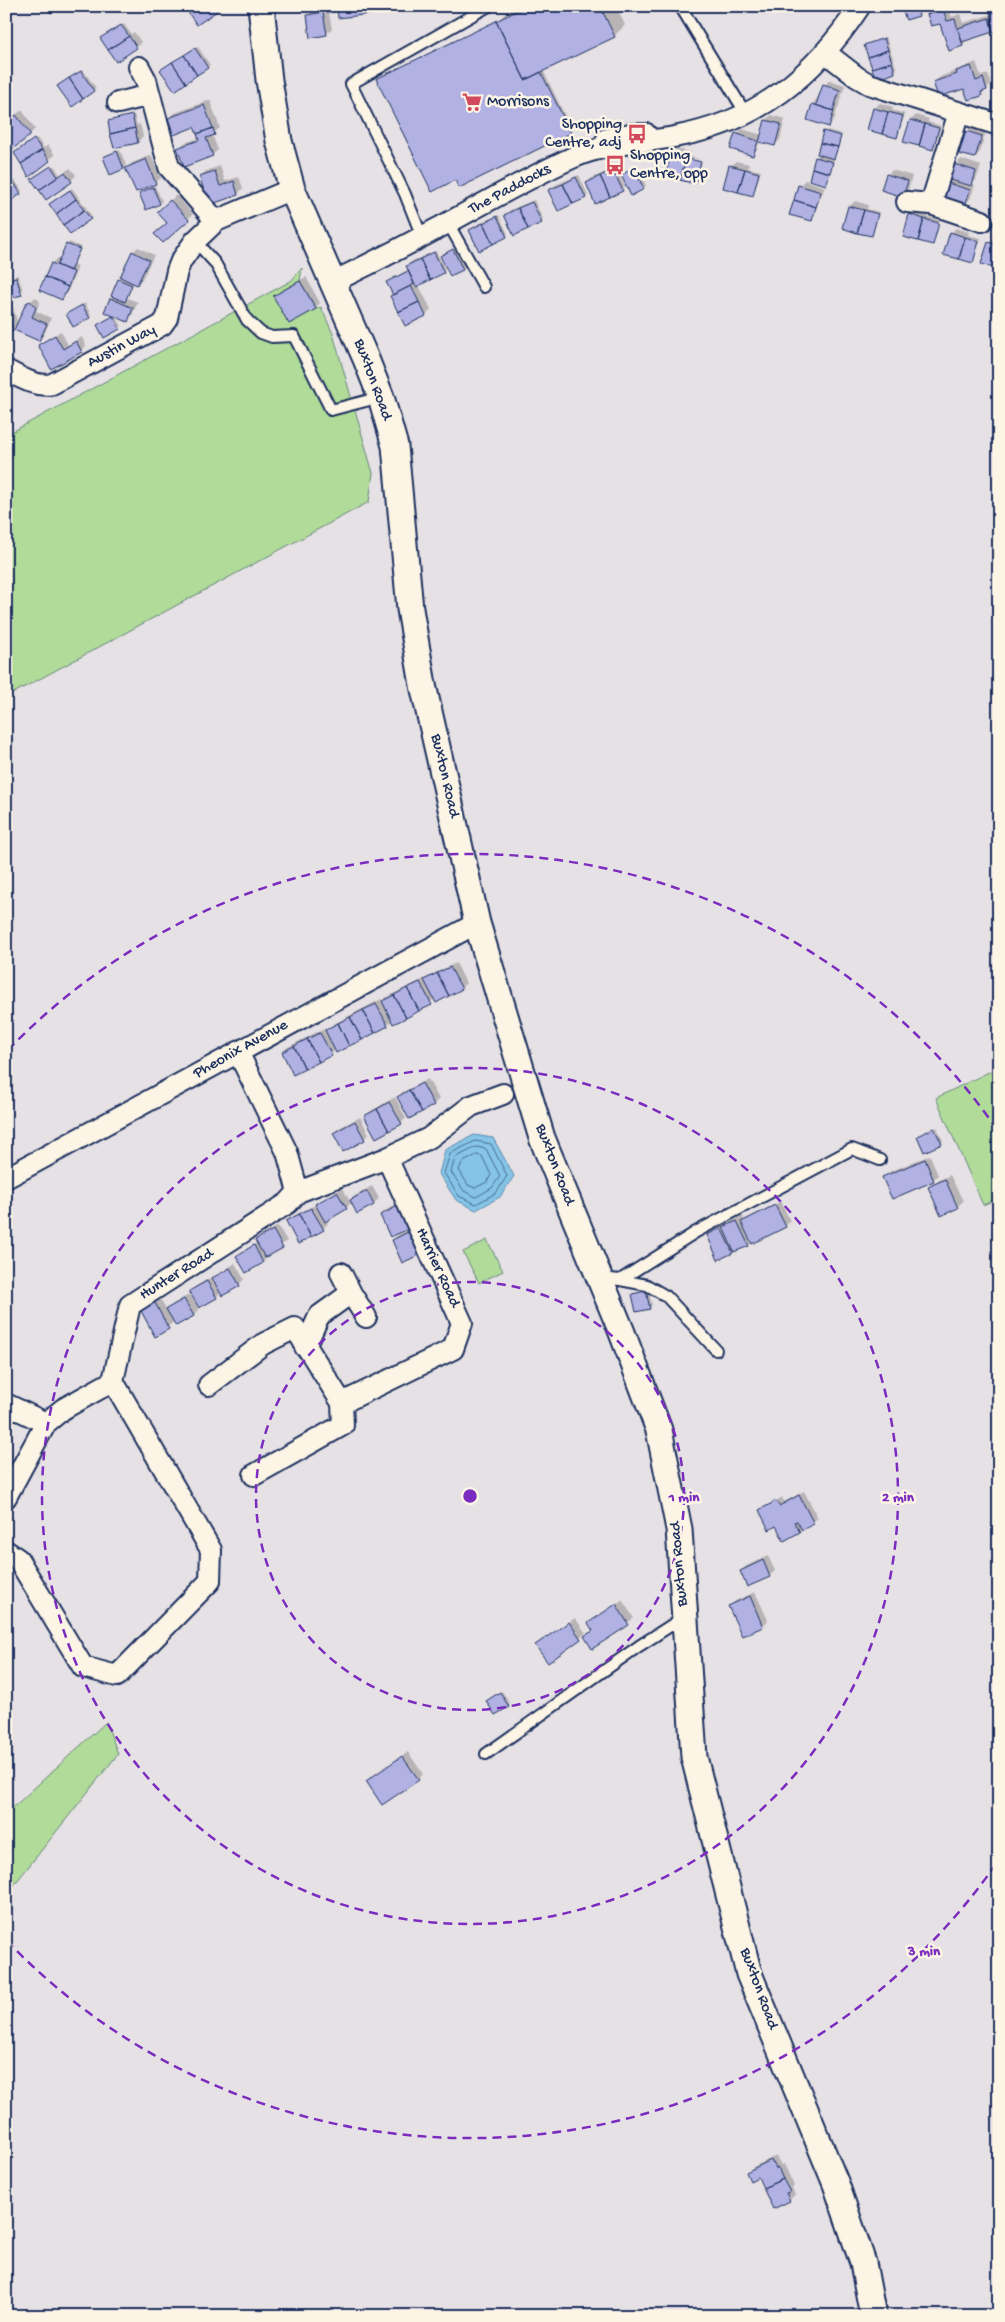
<svg xmlns="http://www.w3.org/2000/svg" width="1005" height="2322" viewBox="0 0 1005 2322" font-family="'Gochi Hand',sans-serif">
<style>
.green{fill:#b0db99;stroke:#66857c}
.water{fill:#85c4e5;stroke:#5b88af}
.shadow{fill:#0003}
.lines{fill:none;stroke-linecap:round;stroke-linejoin:round}
.shore{stroke:#456b94;stroke-width:1}
.building{fill:#b1b1e3;stroke:#1b2f5e}
.service-casing{stroke:#1b2f5e;stroke-width:14}
.minor-casing{stroke:#1b2f5e;stroke-width:24}
.tertiary-casing{stroke:#1b2f5e;stroke-width:29}
.service{stroke:#fcf5e5;stroke-width:10}
.minor{stroke:#fcf5e5;stroke-width:20}
.tertiary{stroke:#fcf5e5;stroke-width:25}
.ring{fill:none;stroke:#7b2cbf;stroke-width:2.5;stroke-dasharray:9 6}
.labels{text-anchor:middle;dominant-baseline:central;stroke-width:5;stroke-linejoin:round;paint-order:stroke}
.poi-label{font-size:16px;fill:#1b2f5e;stroke:#fcf5e5;text-anchor:start}
.street-label{font-size:16px;fill:#1b2f5e;stroke:#fcf5e5}
.centre{fill:#7b2cbf;stroke:#fcf5e5;stroke-width:2.5}
.ring-label{font-size:15px;text-anchor:middle;font-weight:bold;fill:#7b2cbf;stroke:#fcf5e5;stroke-width:5;stroke-linejoin:round;paint-order:stroke}
</style>
<rect width="100%" height="100%" fill="#e6e1e4"/>
<filter id="ink" filterUnits="userSpaceOnUse"><feTurbulence type="fractalNoise" baseFrequency=".02" numOctaves="2"/><feDisplacementMap in="SourceGraphic" scale="10" xChannelSelector="R" yChannelSelector="G"/><feConvolveMatrix kernelMatrix="1 2 1 2 8 2 1 2 1" color-interpolation-filters="sRGB"/></filter>
<g filter="url(#ink)">
<path class="green" d="M302 268 300 281 316 309 321 307 333 334 373 473 369 502 6 697V435L291 281Z
M999 1067V1198L983 1205 936 1098Z
M487 1240 503 1271 479 1283 463 1252Z
M106 1722 118 1754 6 1895V1814Z"/>
<path class="water" d="M474 1135 493 1138 514 1176 500 1197 476 1210 456 1200 439 1174 445 1150Z"/>
<path class="shadow" d="M517 6H616L625 25 614 36 543 70 572 130 570 132 380 77 500 19 508 10Z
M903 6H919L921 13 907 19Z
M942 6H948L952 17 960 14 963 23 993 14 999 6V29L967 39 963 45 941 22 929 14 934 9Z
M328 8 332 29 326 34 308 15 313 10Z
M124 24 131 34 134 32 141 42 136 47 104 36Z
M886 37 897 70 895 72 866 45Z
M198 47 210 65 175 90 161 70Z
M976 62 981 76 988 74 991 84 981 95 965 87 934 82 940 77Z
M83 70 96 88 93 90 58 86Z
M829 80 845 85 834 120 828 126 813 104Z
M210 100 220 128 212 134 218 150 212 155 179 149 184 143 200 138 195 126 169 118 175 113Z
M880 103 893 107 892 110 905 114 896 137 868 129 874 108Z
M22 110 35 129 30 134 6 122Z
M134 114 137 125 140 124 143 136 138 142 114 147 109 121Z
M771 115 785 119 780 140 774 145 760 141 757 149 752 155 737 134 742 129 762 135 766 120Z
M916 115 929 119 928 122 941 126 933 149 911 120Z
M972 127 986 131 980 152 975 157 967 132Z
M827 130 842 134 826 184 816 158 820 154Z
M37 138 44 148 48 145 55 155 30 175 18 151Z
M677 149 691 152 690 156 702 160 689 157V160L701 163 694 183 672 154Z
M120 150 127 168 132 163 151 155 161 178 155 183 136 191 126 166 111 173 105 157Z
M961 159 981 166 976 180 972 184 975 185 970 199 965 204 949 184 953 179 956 165Z
M736 161 749 164 748 168 761 171 753 194 731 166Z
M54 165 60 175 70 168 76 175 71 181 35 177Z
M220 166 225 181 239 177 243 188 238 194 210 203 201 176 206 171Z
M637 167 646 186 632 194 622 175Z
M616 168 625 187 596 202 587 183 592 178Z
M892 170 912 176 908 191 902 196 887 175Z
M579 175 588 195 559 209 550 191 555 185Z
M15 180 22 191 20 193 6 186Z
M805 180 825 187 811 220 799 186Z
M155 186 162 201 160 203 141 193Z
M72 188 92 216 70 233 53 202Z
M176 195 193 214 188 219 168 222 159 212Z
M534 200 543 219 541 222 505 215 510 210Z
M855 201 868 205 867 209 879 212 872 235 849 207Z
M915 210 929 213 928 217 940 220 932 243 910 215Z
M499 215 508 234 506 236 470 230 476 225Z
M956 228 969 232 968 235 981 238 973 262 951 233Z
M994 237 999 239 997 263 999 265 996 268 989 243Z
M69 242 81 247 73 265 78 267 67 293 62 299 52 263 57 258 61 260Z
M138 247 154 255 142 279 136 284 134 282 127 298 138 302 132 315 127 320 116 316 122 326 104 337 98 325 115 315 111 299 133 252Z
M456 248 465 267 450 275 441 256Z
M436 251 445 270 418 284 431 309 426 315 406 324 387 283 409 269 407 266 412 261Z
M18 275 23 291 8 297 6 279Z
M306 277 320 303 315 308 275 296 280 291Z
M36 297 40 302 36 311 51 318 44 335 39 340 27 304Z
M85 303 91 315 89 317 68 314Z
M13 307 18 324 13 329 6 331V309Z
M61 331 68 345 82 337 86 346 81 351 52 367 39 345Z
M456 963 466 983 461 988 435 999 394 1023 392 1020 387 1025 336 1049 331 1054 283 1052 288 1047 325 1028 326 1030 332 1025 381 999 383 1002 389 996Z
M428 1079 439 1099 434 1104 409 1117 398 1097 403 1092Z
M395 1097 406 1118 401 1123 365 1116 371 1111Z
M360 1117 369 1134 364 1139 334 1133 339 1128Z
M937 1127 943 1141 941 1143 918 1136Z
M930 1155 938 1175 933 1180 884 1177 889 1172Z
M950 1175 963 1201 957 1207 929 1188 935 1182Z
M372 1186 379 1198 374 1204 358 1212 352 1202 346 1208 326 1220 328 1223 323 1229 287 1222 292 1217 317 1204 342 1188 350 1201 356 1195Z
M403 1201 413 1222 381 1215 386 1210Z
M781 1201 790 1221 785 1226 748 1245 732 1252 708 1235 714 1230 730 1222 743 1216 744 1220Z
M278 1226 287 1241 267 1255 268 1257 263 1262 246 1272 237 1256 258 1242 257 1240 262 1235Z
M415 1227 425 1248 393 1240 398 1235Z
M235 1263 244 1279 239 1285 221 1292 216 1297 191 1291 196 1286 213 1276 214 1278Z
M648 1289 652 1305 649 1308 633 1294Z
M190 1294 199 1310 194 1315 175 1321 156 1335 141 1309 159 1297 167 1310 173 1304Z
M804 1491 818 1518 799 1531 776 1525 761 1511 782 1497 784 1502Z
M768 1556 775 1571 769 1576 741 1571 746 1566Z
M755 1592 768 1620 763 1626 742 1635 730 1606 735 1601Z
M622 1600 634 1618 593 1647 586 1637 593 1630 589 1623Z
M575 1618 586 1633 548 1661 542 1640Z
M502 1691 510 1704 508 1706 490 1699Z
M408 1752 423 1774 418 1779 367 1781Z
M776 2156 781 2165 784 2164 794 2186 792 2188 795 2195 789 2200 758 2176 748 2172 753 2167Z"/>
<g class="lines">
<path class="shore" d="M476 1141 491 1144 507 1176 496 1193 476 1204 459 1196 444 1173 450 1154Z
M477 1147 486 1149 500 1176 492 1188 476 1197 464 1191 451 1172 455 1158Z
M477 1155 482 1156 491 1175 487 1182 475 1188 468 1185 459 1170 462 1163Z"/>
</g>
<path class="building" d="M46 6H60L51 13Z
M184 6H200L189 14Z
M200 6H214L217 11 197 25 189 14Z
M337 6H362L363 15 338 18Z
M362 6H387V11L363 15Z
M527 6H600L615 37 525 80 496 21Z
M901 6H916L919 16 906 20Z
M989 6H999V23L997 24 999 31 993 32Z
M943 9 947 21 955 19 963 46 949 51 940 24 931 26 927 14Z
M323 12 327 35 310 38 307 15Z
M989 18 993 32 962 42 958 28Z
M496 21 525 80 541 72 571 133 459 188 455 180 432 192 376 79Z
M121 25 129 36 108 50 100 38Z
M129 36 137 48 116 62 108 50Z
M884 38 888 50 868 57 864 45Z
M195 48 208 68 197 75 184 55Z
M888 50 892 62 872 68 868 57Z
M184 55 197 75 186 83 172 62Z
M172 62 186 83 175 91 160 70Z
M892 62 895 73 876 80 872 68Z
M971 66 976 81 983 78 987 90 981 92 982 96 968 100 964 89 938 97 933 82 957 74 956 71Z
M81 71 94 91 83 99 69 78Z
M69 78 83 99 72 107 57 86Z
M823 84 840 90 833 111 816 105Z
M812 104 834 111 829 127 807 120Z
M204 105 213 128 197 134 194 127 174 135 168 118Z
M873 108 888 112 882 134 867 130Z
M888 112 903 116 897 138 882 134Z
M16 115 31 135 10 151 6 146V122Z
M132 115 135 128 110 134 108 121Z
M765 120 781 124 775 146 759 142Z
M910 120 925 124 919 146 903 142Z
M925 124 939 128 933 150 919 146Z
M135 128 138 143 114 148 110 134Z
M213 128 215 135 206 138 213 156 184 167 177 148 199 140 197 134Z
M823 131 841 136 838 147 820 143Z
M966 131 982 136 975 158 959 154Z
M735 133 758 141 753 156 730 149Z
M34 139 42 150 21 164 14 153Z
M820 143 838 147 834 159 817 154Z
M42 150 50 161 29 177 21 164Z
M117 151 124 169 110 175 103 157Z
M671 153 686 158 680 180 665 176Z
M815 157 833 162 830 173 812 168Z
M686 158 701 162 695 184 680 180Z
M146 159 156 184 136 192 125 168Z
M954 164 976 171 972 186 950 180Z
M729 165 745 169 738 192 723 188Z
M51 166 58 177 39 190 31 179Z
M634 168 644 189 631 196 621 175Z
M812 168 830 173 826 185 809 180Z
M745 169 759 173 753 196 738 192Z
M613 170 623 191 610 197 600 176Z
M215 171 220 186 234 181 238 195 209 205 199 176Z
M65 172 72 182 46 200 39 190Z
M886 174 908 181 903 197 881 190Z
M600 176 610 197 595 204 586 183Z
M576 177 586 198 573 204 563 184Z
M13 181 21 194 6 204V185Z
M948 183 970 190 965 206 943 199Z
M563 184 573 204 558 211 548 190Z
M798 185 821 192 816 207 794 200Z
M153 187 160 204 146 210 139 193Z
M70 190 76 199 56 214 49 204Z
M76 199 84 210 63 225 56 214Z
M170 200 189 220 163 243 154 234 167 223 157 212Z
M794 200 816 207 812 221 789 215Z
M532 202 542 223 528 229 518 208Z
M848 206 864 210 857 233 842 228Z
M518 208 528 229 514 236 504 215Z
M84 210 91 219 70 234 63 225Z
M864 210 878 214 872 236 857 233Z
M909 214 924 219 918 241 903 237Z
M497 216 507 237 493 244 483 223Z
M924 219 939 223 933 245 918 241Z
M483 223 493 244 479 251 469 230Z
M950 232 965 237 959 259 943 255Z
M965 237 979 241 973 263 959 259Z
M988 242 999 245 997 269 981 264Z
M66 244 80 249 70 271 57 265Z
M453 249 463 270 450 276 440 256Z
M132 251 149 260 137 285 120 277Z
M434 252 444 273 430 280 420 259Z
M420 259 430 280 416 287 406 266Z
M51 263 74 272 68 287 45 277Z
M408 271 414 284 393 295 386 282Z
M16 277 22 295 7 299 6 280Z
M45 277 68 287 62 300 39 290Z
M118 279 132 285 125 302 111 296Z
M300 281 316 309 289 324 273 296Z
M411 286 419 302 398 312 390 296Z
M110 298 133 308 128 322 104 312Z
M30 301 36 308 32 317 47 324 39 341 14 330 26 303Z
M419 302 426 316 405 326 398 312Z
M82 305 90 318 73 327 66 314Z
M6 312H8L13 331 6 333Z
M113 316 120 329 104 338 97 325Z
M55 335 63 349 76 341 82 352 51 369 38 345Z
M450 967 462 989 449 996 437 973Z
M437 973 449 996 436 1003 424 980Z
M420 982 432 1005 419 1011 407 988Z
M407 988 419 1011 406 1018 394 995Z
M394 995 406 1018 393 1024 382 1001Z
M376 1004 388 1026 375 1033 363 1010Z
M363 1010 375 1033 362 1040 350 1017Z
M350 1017 362 1040 349 1046 338 1023Z
M338 1023 349 1046 336 1053 325 1030Z
M320 1033 332 1055 319 1062 307 1039Z
M307 1039 319 1062 305 1069 294 1046Z
M294 1046 305 1069 293 1075 282 1052Z
M422 1083 434 1105 422 1112 409 1090Z
M409 1090 422 1112 409 1119 397 1097Z
M389 1102 402 1124 389 1131 377 1109Z
M377 1109 389 1131 376 1138 364 1116Z
M355 1121 365 1140 343 1152 333 1133Z
M934 1128 942 1144 924 1152 917 1136Z
M925 1159 934 1181 892 1199 882 1177Z
M945 1179 958 1208 941 1216 928 1187Z
M367 1191 374 1205 357 1214 350 1200Z
M337 1192 347 1209 325 1222 315 1204Z
M775 1205 786 1227 752 1244 741 1222Z
M398 1206 409 1229 390 1237 380 1215Z
M311 1208 324 1230 311 1237 299 1214Z
M299 1214 311 1237 298 1244 286 1221Z
M737 1221 749 1246 734 1252 723 1227Z
M721 1228 733 1253 718 1260 707 1235Z
M273 1230 283 1248 265 1258 255 1240Z
M410 1231 421 1254 402 1263 392 1240Z
M254 1245 263 1263 246 1273 236 1256Z
M230 1268 240 1286 222 1296 212 1278Z
M207 1281 217 1298 199 1308 189 1291Z
M646 1291 650 1309 636 1312 632 1294Z
M184 1299 194 1316 176 1326 166 1309Z
M154 1301 169 1329 155 1337 140 1309Z
M799 1495 814 1524 802 1530 797 1521 794 1522 800 1532 784 1541 776 1526 769 1530 759 1510 776 1501 779 1506Z
M763 1560 770 1577 747 1587 740 1571Z
M750 1596 763 1627 742 1636 728 1606Z
M616 1604 629 1625 592 1649 584 1636 593 1631 588 1623Z
M569 1622 581 1639 548 1663 535 1645Z
M500 1692 509 1707 495 1715 486 1701Z
M402 1756 419 1780 382 1805 366 1781Z
M771 2160 775 2169 778 2168 783 2179 763 2188 758 2177 750 2181 746 2172Z
M783 2179 790 2192 786 2193 790 2201 773 2209 763 2188Z"/>
<g class="lines">
<defs>
<path id="service" d="M680 6 746 114
M598 149 603 135 630 129H648L657 139
M448 223 484 287
M422 237 405 194 351 84 489 6
M195 241 215 263 247 320 261 333 272 337 294 336 331 410 381 397
M601 1278 620 1280 696 1232 852 1149 880 1160
M620 1280 647 1285 666 1296 716 1350
M486 1754 639 1646 684 1617"/>
<path id="minor" d="M826 53 857 77 869 84 999 125
M139 67 146 80 169 167 216 221
M118 103 150 95
M907 202 931 204 959 112
M931 204 982 221
M333 282C370 264 407 245 444 225 487 202 529 177 574 157 606 143 641 143 674 137 758 122 814 76 860 6
M6 370C20 377 37 388 52 384L162 325 167 318 177 271 181 261 195 241 216 221 292 189
M238 1052 287 1152 298 1192
M6 1178 477 923
M298 1192 387 1158 429 1138 471 1106 503 1094
M341 1273 351 1293
M305 1347 319 1316 351 1293 366 1317
M209 1385 263 1344 295 1328 342 1403 343 1425 254 1475
M342 1403 453 1349 462 1323 387 1158
M6 1404 46 1423
M6 1497 46 1423 63 1409 113 1381 130 1305 288 1203 298 1192
M6 1551 18 1559 83 1667 117 1676 210 1581 211 1550 113 1381"/>
<path id="tertiary" d="M261 6 269 80 279 141 292 189 366 359 381 397 395 446 410 609 423 685 477 923 542 1138 621 1330 659 1430 679 1529 694 1757 749 1974 836 2184 863 2263 873 2316"/>
</defs>
<use href="#service" class="service-casing"/>
<use href="#minor" class="minor-casing"/>
<use href="#tertiary" class="tertiary-casing"/>
<use href="#service" class="service"/>
<use href="#minor" class="minor"/>
<use href="#tertiary" class="tertiary"/>
</g>
</g>
<g class="ring">
<circle cx="470" cy="1496" r="214"/>
<circle cx="470" cy="1496" r="428"/>
<path d="M996 1864A642 642 0 0 1 8 1942M8 1050A642 642 0 0 1 996 1128"/>
</g>
<defs>
<symbol id="supermarket-bare" viewBox="-9 -9 18 18"><path d="M-6-5.5h2.5l.6 2H6L4.5 2H-2.5L-4.4-4H-6ZM-1.5 3.2a1.3 1.3 0 1 0 .1 0ZM3 3.2a1.3 1.3 0 1 0 .1 0Z" fill="#d1495b" stroke="#fcf5e5" stroke-width="2.5" paint-order="stroke"/></symbol>
<symbol id="bus-bare" viewBox="-9 -9 18 18"><path d="M-5-6H5V4H4V6H2V4H-2V6H-4V4H-5ZM-3.5-4V0h7V-4ZM-3.5 1.2v1.5H-2V1.2ZM2 1.2v1.5H3.5V1.2Z" fill="#d1495b" stroke="#fcf5e5" stroke-width="2.5" paint-order="stroke"/></symbol>
</defs>
<g fill-rule="evenodd">
<use href="#supermarket-bare" x="458" y="88" width="28" height="28"/>
<use href="#bus-bare" x="623" y="120" width="28" height="28"/>
<use href="#bus-bare" x="601" y="151" width="28" height="28"/>
</g>
<g class="labels">
<g class="poi-label">
<text x="487" y="102">Morrisons</text>
<text x="622" y="125" text-anchor="end">Shopping<tspan x="622" dy="18">Centre, adj</tspan></text>
<text x="630" y="156">Shopping<tspan x="630" dy="18">Centre, opp</tspan></text>
</g>
<g class="street-label">
<text transform="translate(510 190) rotate(-28)">The Paddocks</text>
<text transform="translate(122 347) rotate(-28)">Austin Way</text>
<text transform="translate(372 380) rotate(70)">Buxton Road</text>
<text transform="translate(444 776) rotate(77)">Buxton Road</text>
<text transform="translate(241 1050) rotate(-29)">Pheonix Avenue</text>
<text transform="translate(554 1165) rotate(69)">Buxton Road</text>
<text transform="translate(437 1268) rotate(65)">Harrier Road</text>
<text transform="translate(177 1275) rotate(-32)">Hunter Road</text>
<text transform="translate(680 1564) rotate(-95)">Buxton Road</text>
<text transform="translate(758 1989) rotate(70)">Buxton Road</text>
</g>
</g>
<circle cx="470" cy="1496" r="8" class="centre"/>
<g class="ring-label">
<text x="684" y="1501">1 min</text>
<text x="898" y="1501">2 min</text>
<text x="924" y="1955">3 min</text>
</g>
<rect width="1005" height="2322" fill="none" stroke="#fcf5e5" stroke-width="25"/>
<rect x="12" y="12" width="980" height="2297" fill="none" stroke="#1b2f5e" stroke-width="2" filter="url(#ink)"/>
</svg>
